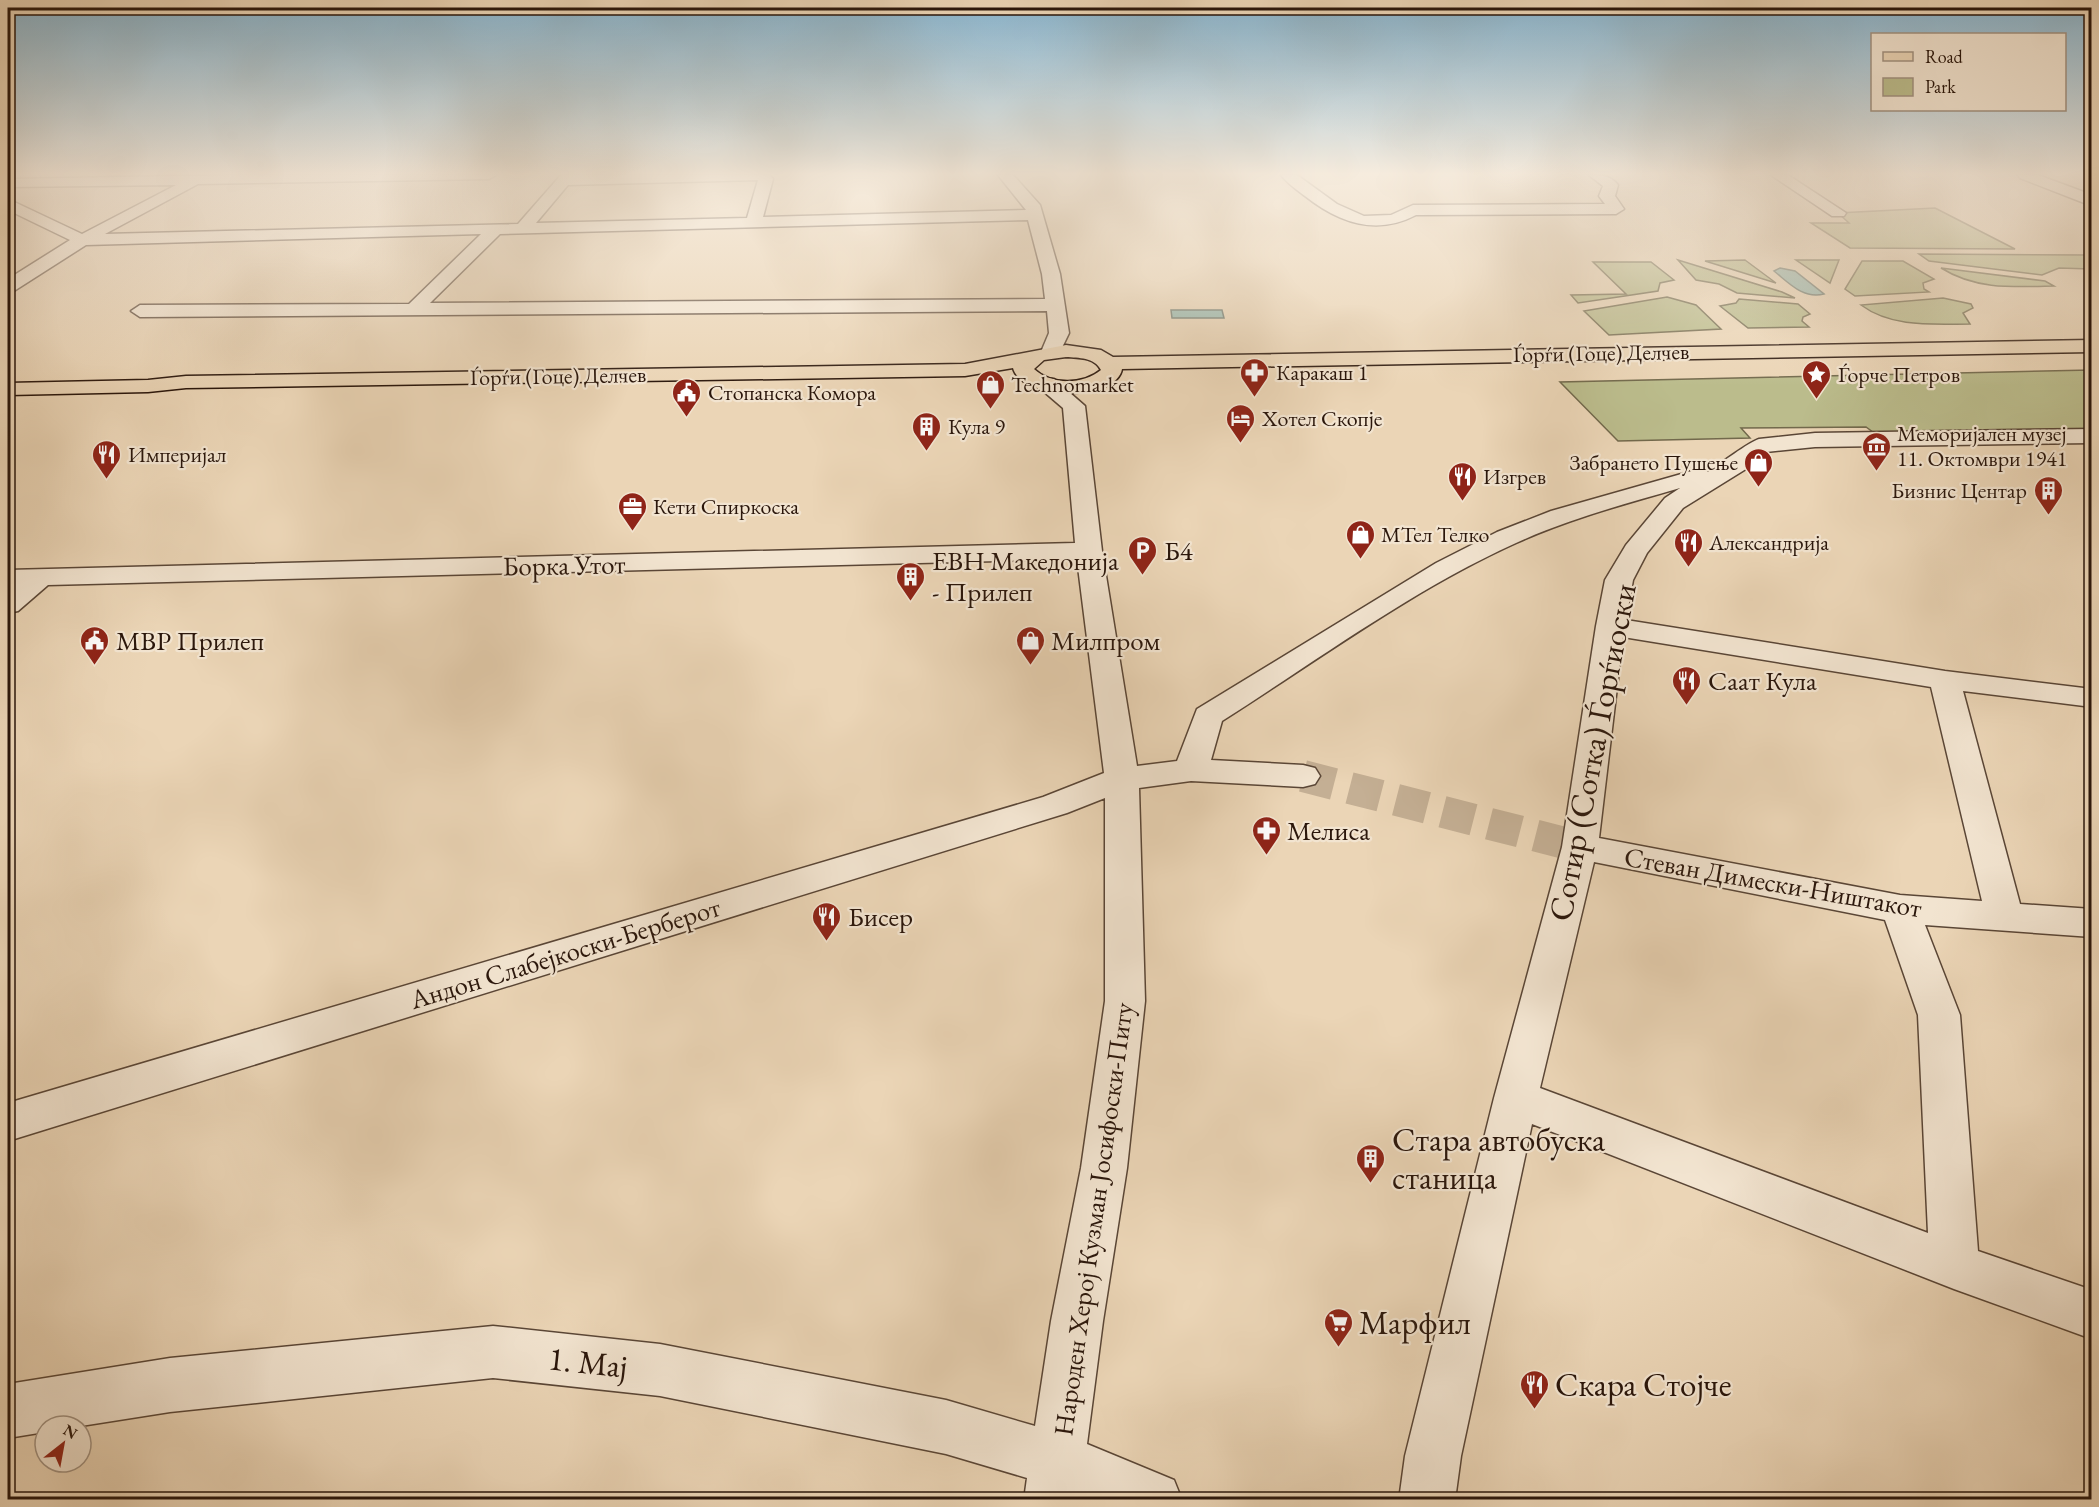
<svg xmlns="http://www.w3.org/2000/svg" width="2099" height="1507" viewBox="0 0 2099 1507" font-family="'EB Garamond',serif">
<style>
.green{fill:#bbbc8c;stroke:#72694c;stroke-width:1.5}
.water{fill:#98b9af;stroke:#6c786d;stroke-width:1.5}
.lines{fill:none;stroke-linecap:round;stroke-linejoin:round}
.minor-tunnel{stroke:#c4af94;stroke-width:32;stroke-dasharray:32 16;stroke-linecap:butt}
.minor-casing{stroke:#5a4636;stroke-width:3}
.major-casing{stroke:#2a160b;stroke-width:3}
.minor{fill:#f2e4d0;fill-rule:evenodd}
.major{fill:#ebd5b6;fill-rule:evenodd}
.labels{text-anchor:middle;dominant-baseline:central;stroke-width:4.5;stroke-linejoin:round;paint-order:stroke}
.far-street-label{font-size:22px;fill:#2a160b;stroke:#f2e4d0}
.far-poi-label{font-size:22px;fill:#2a160b;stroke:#f2e4d0;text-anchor:start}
.poi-label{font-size:27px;fill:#2a160b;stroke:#f2e4d0;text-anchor:start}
.street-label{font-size:27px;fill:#2a160b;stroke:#f2e4d0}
.near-street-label{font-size:33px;fill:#2a160b;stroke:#f2e4d0}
.near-poi-label{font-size:33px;fill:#2a160b;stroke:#f2e4d0;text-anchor:start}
</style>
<rect width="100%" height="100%" fill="#ebd5b6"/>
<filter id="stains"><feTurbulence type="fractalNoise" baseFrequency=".00333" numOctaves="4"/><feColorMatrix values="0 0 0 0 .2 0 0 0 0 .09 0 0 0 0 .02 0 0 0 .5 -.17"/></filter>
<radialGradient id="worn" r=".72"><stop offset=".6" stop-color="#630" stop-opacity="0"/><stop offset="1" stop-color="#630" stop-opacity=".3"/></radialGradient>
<path class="green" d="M1935 208 2015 249 1850 248 1811 223H1849L1838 213Z
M1919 254 2091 255V269L2059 268 2042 275 1929 261Z
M1678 260 1782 292 1795 298 1737 293 1719 284 1696 280Z
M1745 260 1776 283 1705 261Z
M1796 260H1839L1830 283Z
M1862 261H1903L1934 279 1923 283 1924 289 1929 292 1855 296 1845 289Z
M1593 262H1651L1674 280 1660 283 1658 291 1578 303 1571 295 1626 294Z
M1941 268 2045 281 2054 286C2014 287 1976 290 1941 268Z
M1667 297 1696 305 1721 329 1609 335 1584 311Z
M1943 298 1971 304 1973 308 1963 313 1970 324C1933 324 1892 328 1861 305Z
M1739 299 1798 304 1810 314 1803 317 1802 321 1809 327 1748 328 1720 306 1736 303Z
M2091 370V429L1877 435 1866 427 1741 428 1750 438 1618 441 1560 382Z"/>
<path class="water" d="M1780 268 1795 271 1824 294C1803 299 1790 284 1774 271Z
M1171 310H1222L1224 318H1172Z"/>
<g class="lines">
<path class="minor-tunnel" d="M1303 776 1580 847"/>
<defs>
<path id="minor" d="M234 175H496L489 179 198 184 105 234 518 224 561 175H770L773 179 763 217 1026 210 998 175H1013L1040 205 1060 274 1069 333 1058 356H1044L1041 352 1049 333 1047 311 140 317 131 311 140 305 409 304 481 234 86 245 14 291 8 292V279L70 240 8 210V199L82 234 176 185 8 187V179ZM758 180 747 218 536 223 568 185ZM1028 220 1042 274 1045 299 430 303 500 234Z
M1281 175H1297L1337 204 1364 216 1391 215 1413 205 1605 204 1599 196 1603 186 1589 175C1601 175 1610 175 1618 185L1615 196 1624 209 1616 214 1416 215C1376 236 1339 223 1305 196 1297 190 1287 183 1281 175Z
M1771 175H1788L1846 213 1844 216H1832Z
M2018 175H2038L2092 195V206L2020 178Z
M1046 378 1054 379 1085 406 1102 551 1137 766 1177 761 1197 709 1436 563 1497 532 1551 511 1699 469 1708 472C1720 464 1749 442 1759 439L1815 433 2092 429V443L1815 447 1766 452 1754 464 1683 508 1647 553 1633 580 1626 620 1945 671 2092 689V707L1963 691 2020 904 2092 909V937L1925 925 1960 1015 1978 1251 2092 1290V1339L1954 1289 1532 1124 1461 1456 1455 1500H1399L1405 1456 1494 1098 1562 847 1596 626 1605 580 1626 545 1665 498 1680 488C1625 504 1568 519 1516 543 1412 590 1318 660 1222 721L1211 760 1303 765 1315 768 1320 776 1315 784 1303 787 1191 781 1139 788 1145 1001 1127 1168 1103 1321 1087 1444 1174 1480 1182 1500H1024L1027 1478 946 1454 660 1396 493 1378 170 1412 81 1426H45V1432L8 1438V1384L170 1358 493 1326 660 1344 946 1400 1035 1426 1051 1321 1081 1168 1105 1001V798L1067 813 8 1141V1103L1043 797 1104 773 1077 559 48 585 18 611 8 613V591L14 586H8V570L1075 543 1063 408 1035 384 1038 379ZM1623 637 1931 687 1982 901 1900 895 1599 838ZM1594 862 1885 920 1918 1015 1928 1233 1540 1088Z"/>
<path id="major" d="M2092 340V352L1122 369C1117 401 1022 401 1013 368L965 376 186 388 148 392 8 395V383L148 380 186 376 965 364 1066 345 1101 350 1113 357ZM1066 357C1079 358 1094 357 1101 370 1083 385 1051 385 1034 369L1044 360Z"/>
</defs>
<use href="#minor" class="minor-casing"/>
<use href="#major" class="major-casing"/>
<use href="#minor" class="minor"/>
<use href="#major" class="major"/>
</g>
<linearGradient id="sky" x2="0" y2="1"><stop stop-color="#88b6d1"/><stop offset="0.45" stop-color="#f6ecde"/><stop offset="1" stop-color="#f6ecde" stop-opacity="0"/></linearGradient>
<rect width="2099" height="386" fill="url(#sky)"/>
<defs>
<symbol id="pharmacy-pin" viewBox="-11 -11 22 30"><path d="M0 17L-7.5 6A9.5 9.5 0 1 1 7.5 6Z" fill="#8f2418" stroke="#f2e4d0"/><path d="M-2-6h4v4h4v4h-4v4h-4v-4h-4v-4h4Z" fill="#fff"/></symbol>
<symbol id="sight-pin" viewBox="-11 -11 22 30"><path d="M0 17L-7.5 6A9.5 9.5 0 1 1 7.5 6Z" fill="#8f2418" stroke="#f2e4d0"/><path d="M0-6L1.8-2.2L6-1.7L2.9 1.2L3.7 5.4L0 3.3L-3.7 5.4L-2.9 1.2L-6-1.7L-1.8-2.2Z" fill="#fff"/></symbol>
<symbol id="shop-pin" viewBox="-11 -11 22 30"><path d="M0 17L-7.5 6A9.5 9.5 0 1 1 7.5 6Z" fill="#8f2418" stroke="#f2e4d0"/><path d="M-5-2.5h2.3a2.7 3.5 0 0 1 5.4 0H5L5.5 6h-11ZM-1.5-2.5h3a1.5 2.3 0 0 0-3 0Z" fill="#fff"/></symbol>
<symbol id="civic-pin" viewBox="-11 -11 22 30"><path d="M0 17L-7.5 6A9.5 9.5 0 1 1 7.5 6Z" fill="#8f2418" stroke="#f2e4d0"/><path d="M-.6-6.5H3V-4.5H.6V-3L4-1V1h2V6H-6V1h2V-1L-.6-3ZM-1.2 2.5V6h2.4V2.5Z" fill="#fff"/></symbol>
<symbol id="hotel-pin" viewBox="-11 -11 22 30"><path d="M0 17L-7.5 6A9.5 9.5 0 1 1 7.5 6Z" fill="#8f2418" stroke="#f2e4d0"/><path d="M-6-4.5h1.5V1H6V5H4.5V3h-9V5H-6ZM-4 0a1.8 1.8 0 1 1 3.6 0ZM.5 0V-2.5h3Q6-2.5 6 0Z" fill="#fff"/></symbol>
<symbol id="building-pin" viewBox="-11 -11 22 30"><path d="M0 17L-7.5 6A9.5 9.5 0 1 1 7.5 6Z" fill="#8f2418" stroke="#f2e4d0"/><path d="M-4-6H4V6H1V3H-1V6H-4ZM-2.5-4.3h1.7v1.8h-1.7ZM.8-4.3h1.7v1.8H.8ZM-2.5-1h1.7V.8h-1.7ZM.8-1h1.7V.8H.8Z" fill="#fff"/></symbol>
<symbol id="museum-pin" viewBox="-11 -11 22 30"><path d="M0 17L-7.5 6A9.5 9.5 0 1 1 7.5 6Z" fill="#8f2418" stroke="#f2e4d0"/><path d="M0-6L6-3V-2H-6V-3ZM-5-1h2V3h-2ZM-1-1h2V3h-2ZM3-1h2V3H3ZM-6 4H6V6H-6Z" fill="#fff"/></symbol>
<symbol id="restaurant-pin" viewBox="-11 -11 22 30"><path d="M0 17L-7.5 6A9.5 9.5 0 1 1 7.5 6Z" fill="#8f2418" stroke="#f2e4d0"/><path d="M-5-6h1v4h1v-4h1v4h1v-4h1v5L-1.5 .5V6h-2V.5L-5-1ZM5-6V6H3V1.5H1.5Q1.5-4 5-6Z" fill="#fff"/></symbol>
<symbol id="office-pin" viewBox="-11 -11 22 30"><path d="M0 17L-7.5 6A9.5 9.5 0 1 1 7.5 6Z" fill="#8f2418" stroke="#f2e4d0"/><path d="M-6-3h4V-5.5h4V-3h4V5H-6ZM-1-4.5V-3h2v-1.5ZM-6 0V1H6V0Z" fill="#fff"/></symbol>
<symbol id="parking-pin" viewBox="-11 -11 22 30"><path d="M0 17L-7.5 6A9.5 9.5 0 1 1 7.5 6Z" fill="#8f2418" stroke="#f2e4d0"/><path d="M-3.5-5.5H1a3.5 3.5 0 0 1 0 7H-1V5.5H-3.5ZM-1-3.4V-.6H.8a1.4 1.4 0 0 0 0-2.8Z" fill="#fff"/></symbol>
<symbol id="supermarket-pin" viewBox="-11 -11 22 30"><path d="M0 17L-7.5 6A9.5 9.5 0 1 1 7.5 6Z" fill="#8f2418" stroke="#f2e4d0"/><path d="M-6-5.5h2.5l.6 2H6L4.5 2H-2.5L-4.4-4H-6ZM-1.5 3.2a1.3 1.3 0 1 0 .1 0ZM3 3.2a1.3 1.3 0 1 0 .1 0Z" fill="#fff"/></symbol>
</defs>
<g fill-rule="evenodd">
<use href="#pharmacy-pin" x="1238" y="356" width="33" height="45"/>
<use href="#sight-pin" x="1800" y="358" width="33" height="45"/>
<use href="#shop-pin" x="974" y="368" width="33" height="45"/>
<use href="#civic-pin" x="670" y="376" width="33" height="45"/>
<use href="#hotel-pin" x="1224" y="402" width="33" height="45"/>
<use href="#building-pin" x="910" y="410" width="33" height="45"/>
<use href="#museum-pin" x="1860" y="430" width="33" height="45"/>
<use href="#restaurant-pin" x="90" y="438" width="33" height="45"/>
<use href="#shop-pin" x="1742" y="446" width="33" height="45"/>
<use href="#restaurant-pin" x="1446" y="460" width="33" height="45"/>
<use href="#building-pin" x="2032" y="474" width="33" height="45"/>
<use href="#office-pin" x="616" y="490" width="33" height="45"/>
<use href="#shop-pin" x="1344" y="518" width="33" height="45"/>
<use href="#restaurant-pin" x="1672" y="526" width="33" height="45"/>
<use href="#parking-pin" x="1126" y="534" width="33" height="45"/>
<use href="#building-pin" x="894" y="560" width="33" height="45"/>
<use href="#civic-pin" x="78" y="624" width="33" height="45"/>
<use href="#shop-pin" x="1014" y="624" width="33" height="45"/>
<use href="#restaurant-pin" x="1670" y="664" width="33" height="45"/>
<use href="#pharmacy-pin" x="1250" y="814" width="33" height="45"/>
<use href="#restaurant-pin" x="810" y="900" width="33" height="45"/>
<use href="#building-pin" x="1354" y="1142" width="33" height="45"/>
<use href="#supermarket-pin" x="1322" y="1306" width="33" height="45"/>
<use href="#restaurant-pin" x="1518" y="1368" width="33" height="45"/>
</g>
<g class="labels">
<g class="far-street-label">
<text transform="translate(1601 353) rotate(-1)">Ѓорѓи (Гоце) Делчев</text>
<text transform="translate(558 376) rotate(-1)">Ѓорѓи (Гоце) Делчев</text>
</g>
<g class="far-poi-label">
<text x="1276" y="372">Каракаш 1</text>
<text x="1838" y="374">Ѓорче Петров</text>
<text x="1011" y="384">Technomarket</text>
<text x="708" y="392">Стопанска Комора</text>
<text x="1262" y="418">Хотел Скопје</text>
<text x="948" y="426">Кула 9</text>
<text x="1897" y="433">Меморијален музеј<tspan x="1897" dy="25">11. Октомври 1941</tspan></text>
<text x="128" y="454">Империјал</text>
<text x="1738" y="462" text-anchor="end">Забрането Пушење</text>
<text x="1483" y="476">Изгрев</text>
<text x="2027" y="490" text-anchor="end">Бизнис Центар</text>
<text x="653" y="506">Кети Спиркоска</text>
<text x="1381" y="534">МТел Телко</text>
<text x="1709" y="542">Александрија</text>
</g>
<g class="poi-label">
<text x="1164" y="550">Б4</text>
<text x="932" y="560">ЕВН Македонија<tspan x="932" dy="31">- Прилеп</tspan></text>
<text x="116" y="640">МВР Прилеп</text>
<text x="1051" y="640">Милпром</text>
<text x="1708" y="680">Саат Кула</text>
<text x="1287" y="830">Мелиса</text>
<text x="848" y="916">Бисер</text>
</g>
<g class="street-label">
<text transform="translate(564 565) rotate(-1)">Борка Утот</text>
<text transform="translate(1773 882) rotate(10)">Стеван Димески-Ништакот</text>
<text transform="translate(565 953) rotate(-17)">Андон Слабејкоски-Берберот</text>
<text transform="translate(1093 1219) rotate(-82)">Народен Херој Кузман Јосифоски-Питу</text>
</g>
<g class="near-street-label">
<text transform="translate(1592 752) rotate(-79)">Сотир (Сотка) Ѓорѓиоски</text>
<text transform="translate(588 1362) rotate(6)">1. Мај</text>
</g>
<g class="near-poi-label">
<text x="1392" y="1139">Стара автобуска<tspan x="1392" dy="38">станица</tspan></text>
<text x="1359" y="1322">Марфил</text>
<text x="1555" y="1384">Скара Стојче</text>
</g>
</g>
<rect width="2099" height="1507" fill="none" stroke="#ebd5b6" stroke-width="30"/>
<rect x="9" y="9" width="2081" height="1489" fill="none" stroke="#2a160b" stroke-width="3"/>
<rect x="15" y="15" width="2069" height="1477" fill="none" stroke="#2a160b" stroke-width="1.5"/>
<rect x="1871" y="33" width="195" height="78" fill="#f2e4d0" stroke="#a29281" stroke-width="1.5"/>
<rect x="1883" y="52" width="30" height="9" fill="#ebd5b6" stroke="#a29281" stroke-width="1.5"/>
<text x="1925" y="63" font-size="18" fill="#2a160b">Road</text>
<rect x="1883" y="78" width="30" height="18" fill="#bbbc8c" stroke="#a29281" stroke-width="1.5"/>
<text x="1925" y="93" font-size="18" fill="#2a160b">Park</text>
<g transform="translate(63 1444) rotate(31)"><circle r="28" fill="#f2e4d0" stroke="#a29281" stroke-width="1.5"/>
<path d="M0-4.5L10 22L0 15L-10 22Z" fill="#8f2418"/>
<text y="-9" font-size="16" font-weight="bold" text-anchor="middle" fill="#2a160b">N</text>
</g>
<rect width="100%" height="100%" filter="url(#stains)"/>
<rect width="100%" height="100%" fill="url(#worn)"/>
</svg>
